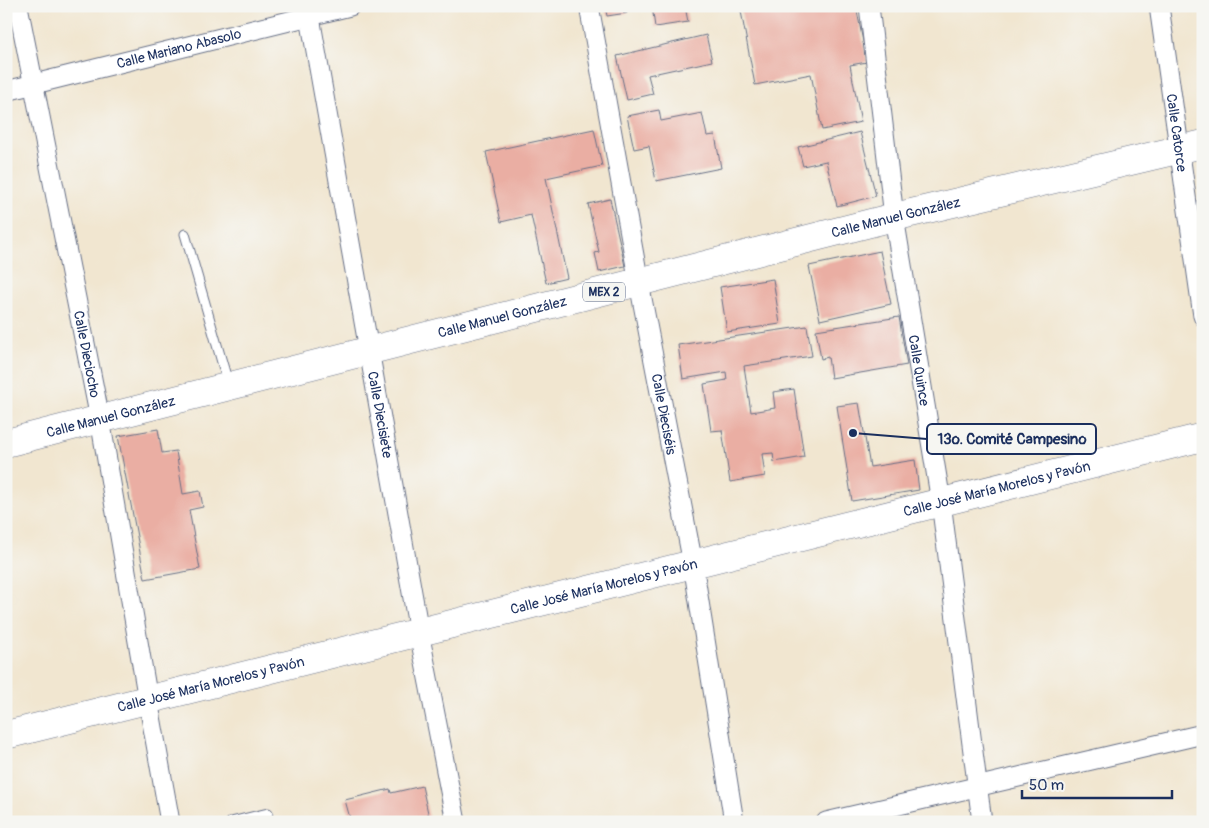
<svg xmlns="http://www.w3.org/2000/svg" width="1209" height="828" viewBox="0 0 1209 828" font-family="Pangolin,sans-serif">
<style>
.building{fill:#eaaea3}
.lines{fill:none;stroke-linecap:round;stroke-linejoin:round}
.lane-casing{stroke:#666f86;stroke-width:11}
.street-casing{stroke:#666f86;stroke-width:21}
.primary-casing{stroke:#666f86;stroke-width:29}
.lane{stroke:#fff;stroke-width:9}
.street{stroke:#fff;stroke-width:19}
.primary{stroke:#fff;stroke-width:28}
.labels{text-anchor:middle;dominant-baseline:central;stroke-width:4;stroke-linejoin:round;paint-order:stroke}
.shield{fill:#f6f6f2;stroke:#5d6b8a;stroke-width:1}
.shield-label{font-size:12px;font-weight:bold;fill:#1b2f5e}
.street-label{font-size:14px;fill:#1b2f5e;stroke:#f6f6f2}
.leader{fill:none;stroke:#1b2f5e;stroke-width:2}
.callout-dot{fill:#1b2f5e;stroke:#f6f6f2;stroke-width:2}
.callout{fill:#f6f6f2;stroke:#1b2f5e;stroke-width:2}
.callout-label{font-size:15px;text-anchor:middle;font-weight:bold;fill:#1b2f5e}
</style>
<rect width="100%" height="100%" fill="#f6f6f2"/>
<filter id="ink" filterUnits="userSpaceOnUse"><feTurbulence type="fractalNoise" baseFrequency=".02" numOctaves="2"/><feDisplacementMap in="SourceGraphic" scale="10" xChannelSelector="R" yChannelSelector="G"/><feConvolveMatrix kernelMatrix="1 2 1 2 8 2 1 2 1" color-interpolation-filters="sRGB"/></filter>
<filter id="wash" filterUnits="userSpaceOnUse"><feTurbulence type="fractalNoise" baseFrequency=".0096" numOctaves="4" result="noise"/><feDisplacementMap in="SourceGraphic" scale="20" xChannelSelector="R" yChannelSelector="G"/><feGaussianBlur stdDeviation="1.12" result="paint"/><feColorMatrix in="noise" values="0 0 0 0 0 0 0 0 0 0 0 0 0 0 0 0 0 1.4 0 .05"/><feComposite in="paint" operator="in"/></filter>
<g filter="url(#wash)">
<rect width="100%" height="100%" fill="#f1e6d0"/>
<g id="blocks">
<path class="building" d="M605 6H638V7L627 9V13L607 16Z
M652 6H685L688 22 655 27Z
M740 6H856L867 62 850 65 861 122 822 130 811 74 755 85Z
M706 35 712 61 648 75 653 94 627 100 617 56Z
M659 110 661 121 702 113 707 136 715 135 721 168 656 181 649 146 634 149 627 116Z
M594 129 602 166 546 178 567 278 546 283 531 215 501 222 486 152Z
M860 132 876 196 837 206 826 161 803 166 798 147Z
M610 199 625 266 599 272 595 253 599 252 588 204Z
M880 251 891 304 820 320 809 266Z
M773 279 780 324 727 332 720 287Z
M899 317 907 365 831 378 828 357 821 359 816 330Z
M807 326 812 356 744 366 751 412 775 408 773 392 794 389 804 457 774 462 773 453 762 454 765 476 730 482 722 430 711 431 704 384 727 380 726 372 683 379 678 345Z
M859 403 870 467 915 460 919 490 852 501 837 406Z
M158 429 162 453 176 451 183 494 200 491 203 507 189 510 200 569 145 579 118 436Z
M422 786 430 822H351L345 800 390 789 391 793Z"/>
</g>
</g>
<g filter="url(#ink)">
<use href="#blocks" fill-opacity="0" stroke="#666f86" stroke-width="1"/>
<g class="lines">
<defs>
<path id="lane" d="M185 234 228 383
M231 822 268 813"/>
<g id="street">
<path id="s1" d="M18 6 100 419 148 700 170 822"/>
<path id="s2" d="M308 6 419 632 456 822"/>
<path id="s3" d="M589 6 639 283 693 564 734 822"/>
<path id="s4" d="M869 6 894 217 941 502 982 822"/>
<path id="s5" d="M1159 6 1203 316"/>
<path id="s6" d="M6 91 350 6"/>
<path d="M826 822 1203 734"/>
</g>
<g id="primary">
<path id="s7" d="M6 443 894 217 1203 144"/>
<path id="s8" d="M6 735 1203 437"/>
</g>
</defs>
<use href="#lane" class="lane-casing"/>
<use href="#street" class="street-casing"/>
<use href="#primary" class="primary-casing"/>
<use href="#lane" class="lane"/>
<use href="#street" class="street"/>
<use href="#primary" class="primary"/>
</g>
</g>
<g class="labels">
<rect class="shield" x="583" y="282.5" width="42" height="19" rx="4"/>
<g class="shield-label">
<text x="604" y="292">MEX 2</text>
</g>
<g class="street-label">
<text stroke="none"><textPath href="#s6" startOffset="178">Calle Mariano Abasolo</textPath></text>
<text stroke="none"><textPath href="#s5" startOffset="128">Calle Catorce</textPath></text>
<text stroke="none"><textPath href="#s7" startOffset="918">Calle Manuel González</textPath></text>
<text stroke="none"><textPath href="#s7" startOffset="512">Calle Manuel González</textPath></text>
<text stroke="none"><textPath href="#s1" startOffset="355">Calle Dieciocho</textPath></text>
<text stroke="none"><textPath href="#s4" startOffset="368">Calle Quince</textPath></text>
<text stroke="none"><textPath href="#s2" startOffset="415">Calle Diecisiete</textPath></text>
<text stroke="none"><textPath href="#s3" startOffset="415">Calle Dieciséis</textPath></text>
<text stroke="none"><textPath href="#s7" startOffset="108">Calle Manuel González</textPath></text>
<text stroke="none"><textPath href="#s8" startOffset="1021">Calle José María Morelos y Pavón</textPath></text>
<text stroke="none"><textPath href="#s8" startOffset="616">Calle José María Morelos y Pavón</textPath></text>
<text stroke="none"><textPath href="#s8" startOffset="211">Calle José María Morelos y Pavón</textPath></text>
</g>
</g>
<path class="leader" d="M853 433L927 439"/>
<circle class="callout-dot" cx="853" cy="433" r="5"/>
<rect class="callout" x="927" y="424" width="169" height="30" rx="5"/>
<g class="callout-label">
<text x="1012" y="444">13o. Comité Campesino</text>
</g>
<rect width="1209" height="828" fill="none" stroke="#f6f6f2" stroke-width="25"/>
<path d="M1022 790v8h150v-8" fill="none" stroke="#1b2f5e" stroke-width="2.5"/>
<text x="1029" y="790" font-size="15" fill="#1b2f5e" stroke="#f6f6f2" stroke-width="4" paint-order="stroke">50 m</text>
</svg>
